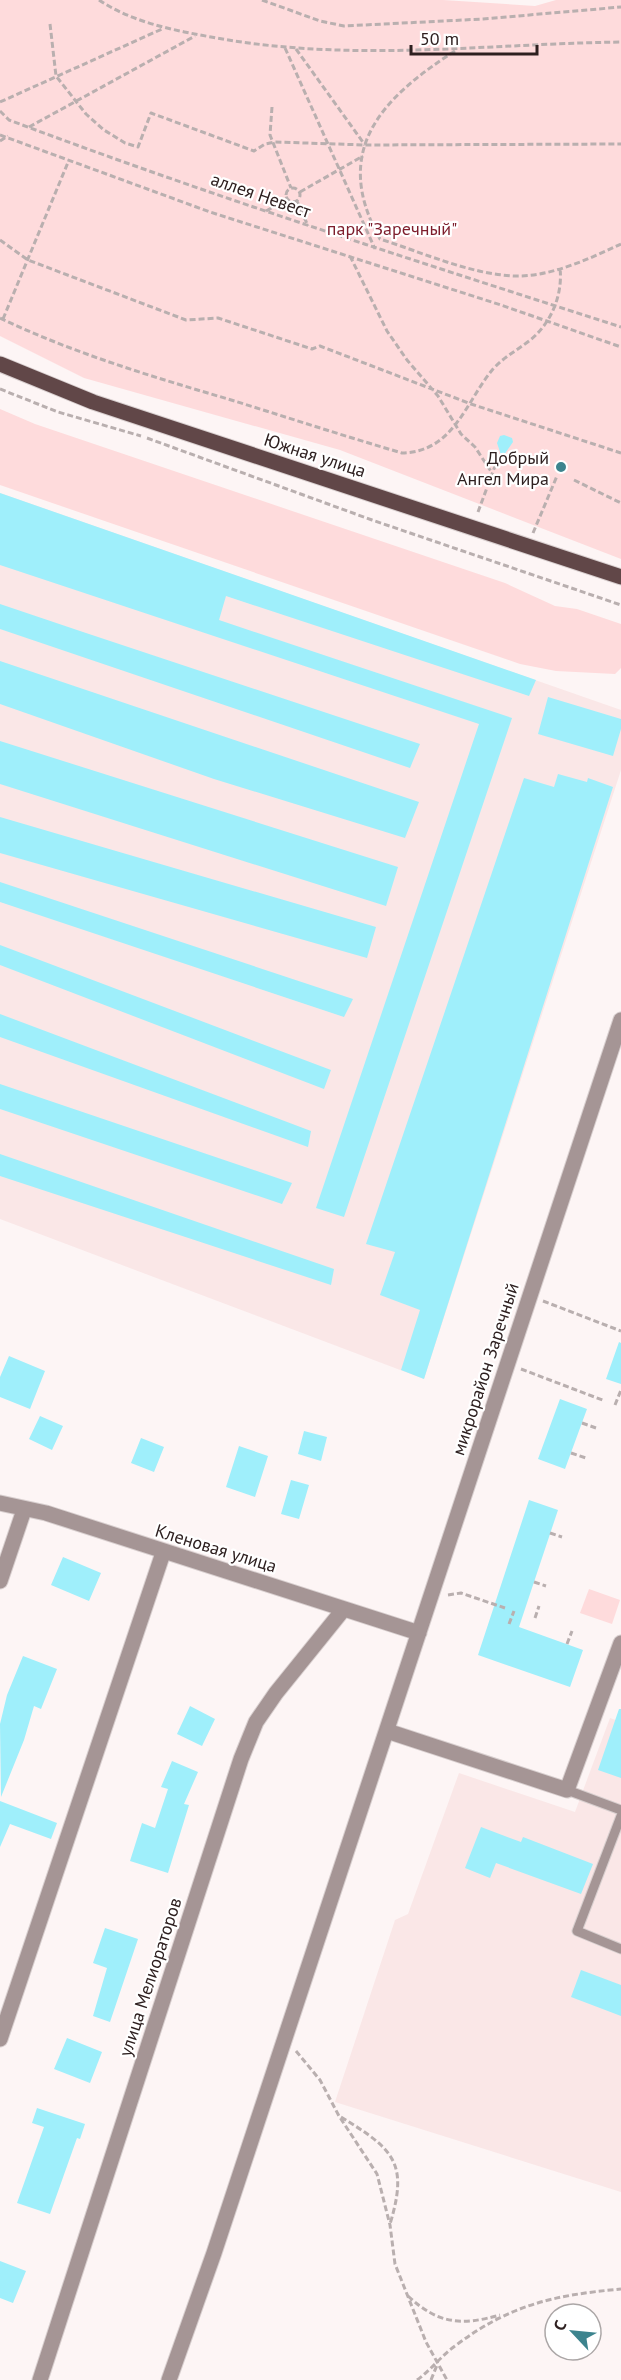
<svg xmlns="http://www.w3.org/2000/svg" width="621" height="2380" viewBox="0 0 621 2380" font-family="'PT Sans',sans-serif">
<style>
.built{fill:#fae7e7}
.green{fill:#fedbdc}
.building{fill:#9feffb}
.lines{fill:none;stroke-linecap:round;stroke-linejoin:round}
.lane-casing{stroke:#d8cfcf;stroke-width:11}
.street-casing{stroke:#d8cfcf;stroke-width:17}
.primary-casing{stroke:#d8cfcf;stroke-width:17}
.path{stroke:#b9afaf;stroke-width:3;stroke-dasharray:6 3;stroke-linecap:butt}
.lane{stroke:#a59595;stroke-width:9}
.street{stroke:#a59595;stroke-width:15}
.primary{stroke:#614748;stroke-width:15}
.poi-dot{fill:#3d848e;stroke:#fff;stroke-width:2}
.labels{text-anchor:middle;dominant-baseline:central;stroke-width:4.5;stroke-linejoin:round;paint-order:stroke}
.street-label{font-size:18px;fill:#2e2020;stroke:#fff}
.park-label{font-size:18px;fill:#7d1d2c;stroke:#fff}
.poi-label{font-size:18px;fill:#2e2020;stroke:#fff;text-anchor:end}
</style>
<rect width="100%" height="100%" fill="#fdf5f5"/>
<path class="built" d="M0 493 621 710V770L424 1379 0 1219Z
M610 1718 621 1722V2192L335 2102 395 1920 408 1914 459 1773 575 1812Z"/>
<path class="green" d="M0 0H443L535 6 556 0H621V559L340 450 84 378 0 336Z
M0 409 35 424 505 583 555 606 577 609 621 624V668L615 674 556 671 520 664 0 485Z
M589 1589 620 1600 612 1624 580 1613Z"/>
<path class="building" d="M504 435 512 438 513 442 502 458 497 443 500 436Z
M0 493 536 680 529 696 226 596 219 620 512 718 344 1217 316 1208 479 724 0 565Z
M0 604 83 632 420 744 410 768 0 629Z
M0 661 419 802 405 838 214 779 0 704Z
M548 697 621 719V729L613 756 538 734Z
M0 741 398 867 386 906 0 784Z
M558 774 587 782 588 778 613 787 424 1379 401 1370 420 1310 380 1295 395 1252 366 1244 524 778 554 787Z
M0 817 376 927 367 958 0 853Z
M0 882 353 999 344 1017 0 902Z
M0 945 331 1070 324 1089 0 965Z
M0 1014 311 1131 308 1147 0 1037Z
M0 1084 292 1183 282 1204 0 1109Z
M0 1154 334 1269 331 1285 0 1176Z
M619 1342 621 1343V1384L606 1379Z
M9 1356 45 1371 30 1409 0 1397V1377Z
M560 1399 587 1409 565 1469 538 1459Z
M40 1416 63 1426 52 1450 29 1439Z
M304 1431 327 1437 321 1461 298 1454Z
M141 1438 164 1447 154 1472 131 1463Z
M239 1446 268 1456 255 1497 226 1487Z
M291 1480 309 1485 299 1519 281 1514Z
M529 1500 558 1510 519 1627 583 1650 570 1687 478 1655Z
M63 1557 101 1573 89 1601 51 1585Z
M23 1656 57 1669 41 1709 34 1706 24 1740 1 1797 0 1724 7 1695Z
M190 1706 215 1719 202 1746 177 1734Z
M619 1709H621V1778L598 1770Z
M172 1761 198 1772 184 1804 189 1805 168 1873 130 1861 142 1823 155 1828 168 1789 161 1787Z
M0 1801 57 1823 51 1839 10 1824 0 1847Z
M481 1827 521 1842 523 1837 593 1864 581 1894 496 1863 490 1878 465 1868Z
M105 1928 138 1939 110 2022 93 2016 107 1968 93 1963Z
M581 1970 621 1985V2016L571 1997Z
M67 2038 102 2052 90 2083 54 2069Z
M37 2108 85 2124 80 2139 77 2138 50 2214 17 2203 44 2127 32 2123Z
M0 2261 26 2271 13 2303 0 2298Z"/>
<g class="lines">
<defs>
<path id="lane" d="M567 1790 621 1810
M621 1816 577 1931 621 1949"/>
<path id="street" d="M0 1503 46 1513 419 1633
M0 1581 24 1510
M387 1731 567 1790 621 1643
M0 2039 163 1553
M40 2380 241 1759 256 1722 276 1693 343 1610
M169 2380 214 2253 621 1020"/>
<path id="primary" d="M0 364 93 402 621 577"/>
</defs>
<use href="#lane" class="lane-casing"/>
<use href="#street" class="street-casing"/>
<use href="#primary" class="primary-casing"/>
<path class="path" d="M99 0C132 22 172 30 211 37 351 63 481 44 621 42
M262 0 320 21 344 26 483 19 621 7
M50 24 56 76 86 114 104 130 125 143 138 147 151 113 254 151 265 144 275 142 365 145 621 144
M285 48 375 249
M296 49 365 145
M455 51C383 97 330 150 380 239 424 253 469 274 515 276 550 277 589 259 621 244
M0 102 162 29
M272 107 270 135 291 188
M0 111 9 120C211 196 416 261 621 327
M29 127 195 36
M0 135 210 212 501 305 621 347
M0 141 8 136
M286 195a7 7 0 1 1 14 0a7 7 0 1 1-14 0Z
M300 192 363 156
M297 201 308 226
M266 211 288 199
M0 240 28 260 186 320 218 318 312 349 320 346 471 404 621 453
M350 256 387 331 407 360 438 396 461 434 475 447 492 473
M0 318C73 353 150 376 228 399 286 417 344 436 402 453 454 452 466 401 493 369 504 357 516 351 529 341 551 324 563 295 560 268
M3 319 69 160
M0 389 58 412 141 436
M147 438 372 520 621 605
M574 480 621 503
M478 512 498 458
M533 533 557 476
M543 1301 621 1331
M521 1369 605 1401
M615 1405 621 1390
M582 1423 596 1428
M571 1453 586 1458
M550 1533 562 1537
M534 1582 546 1586
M448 1595 461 1593 505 1608
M535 1618 539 1606
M509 1624 514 1611
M567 1644 572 1631
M296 2051 320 2080 339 2116 377 2174 390 2225 395 2264 426 2342 447 2380
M341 2117C393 2149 409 2162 390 2224
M408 2296C438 2324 461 2326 500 2315
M417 2380C431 2370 441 2356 455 2346 509 2305 554 2295 621 2289
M431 2380 437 2365"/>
<use href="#lane" class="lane"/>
<use href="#street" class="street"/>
<use href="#primary" class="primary"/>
</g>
<circle class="poi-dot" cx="561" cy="467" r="6"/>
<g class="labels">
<g class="street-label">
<text transform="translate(261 195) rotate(19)">аллея Невест</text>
<text transform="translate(315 455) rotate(18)">Южная улица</text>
<text transform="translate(485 1369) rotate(-72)">микрорайон Заречный</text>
<text transform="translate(216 1548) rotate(17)">Кленовая улица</text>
<text transform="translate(150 1977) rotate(-72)">улица Мелиораторов</text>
</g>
<g class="park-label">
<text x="392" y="228">парк "Заречный"</text>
</g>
<g class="poi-label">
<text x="549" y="457">Добрый<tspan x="549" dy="21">Ангел Мира</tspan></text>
</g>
</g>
<g transform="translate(573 2332) rotate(296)"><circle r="28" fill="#ffffff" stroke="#aba6a6" stroke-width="1.5"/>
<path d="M0-4.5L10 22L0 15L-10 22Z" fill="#3d848e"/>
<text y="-9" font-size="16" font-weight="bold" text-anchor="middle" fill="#2e2020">С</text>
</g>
<path d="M411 45v9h126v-9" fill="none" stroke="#2e2020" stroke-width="3"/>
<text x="420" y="45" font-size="18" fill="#2e2020" stroke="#ffffff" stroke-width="4.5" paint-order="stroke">50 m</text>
</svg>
